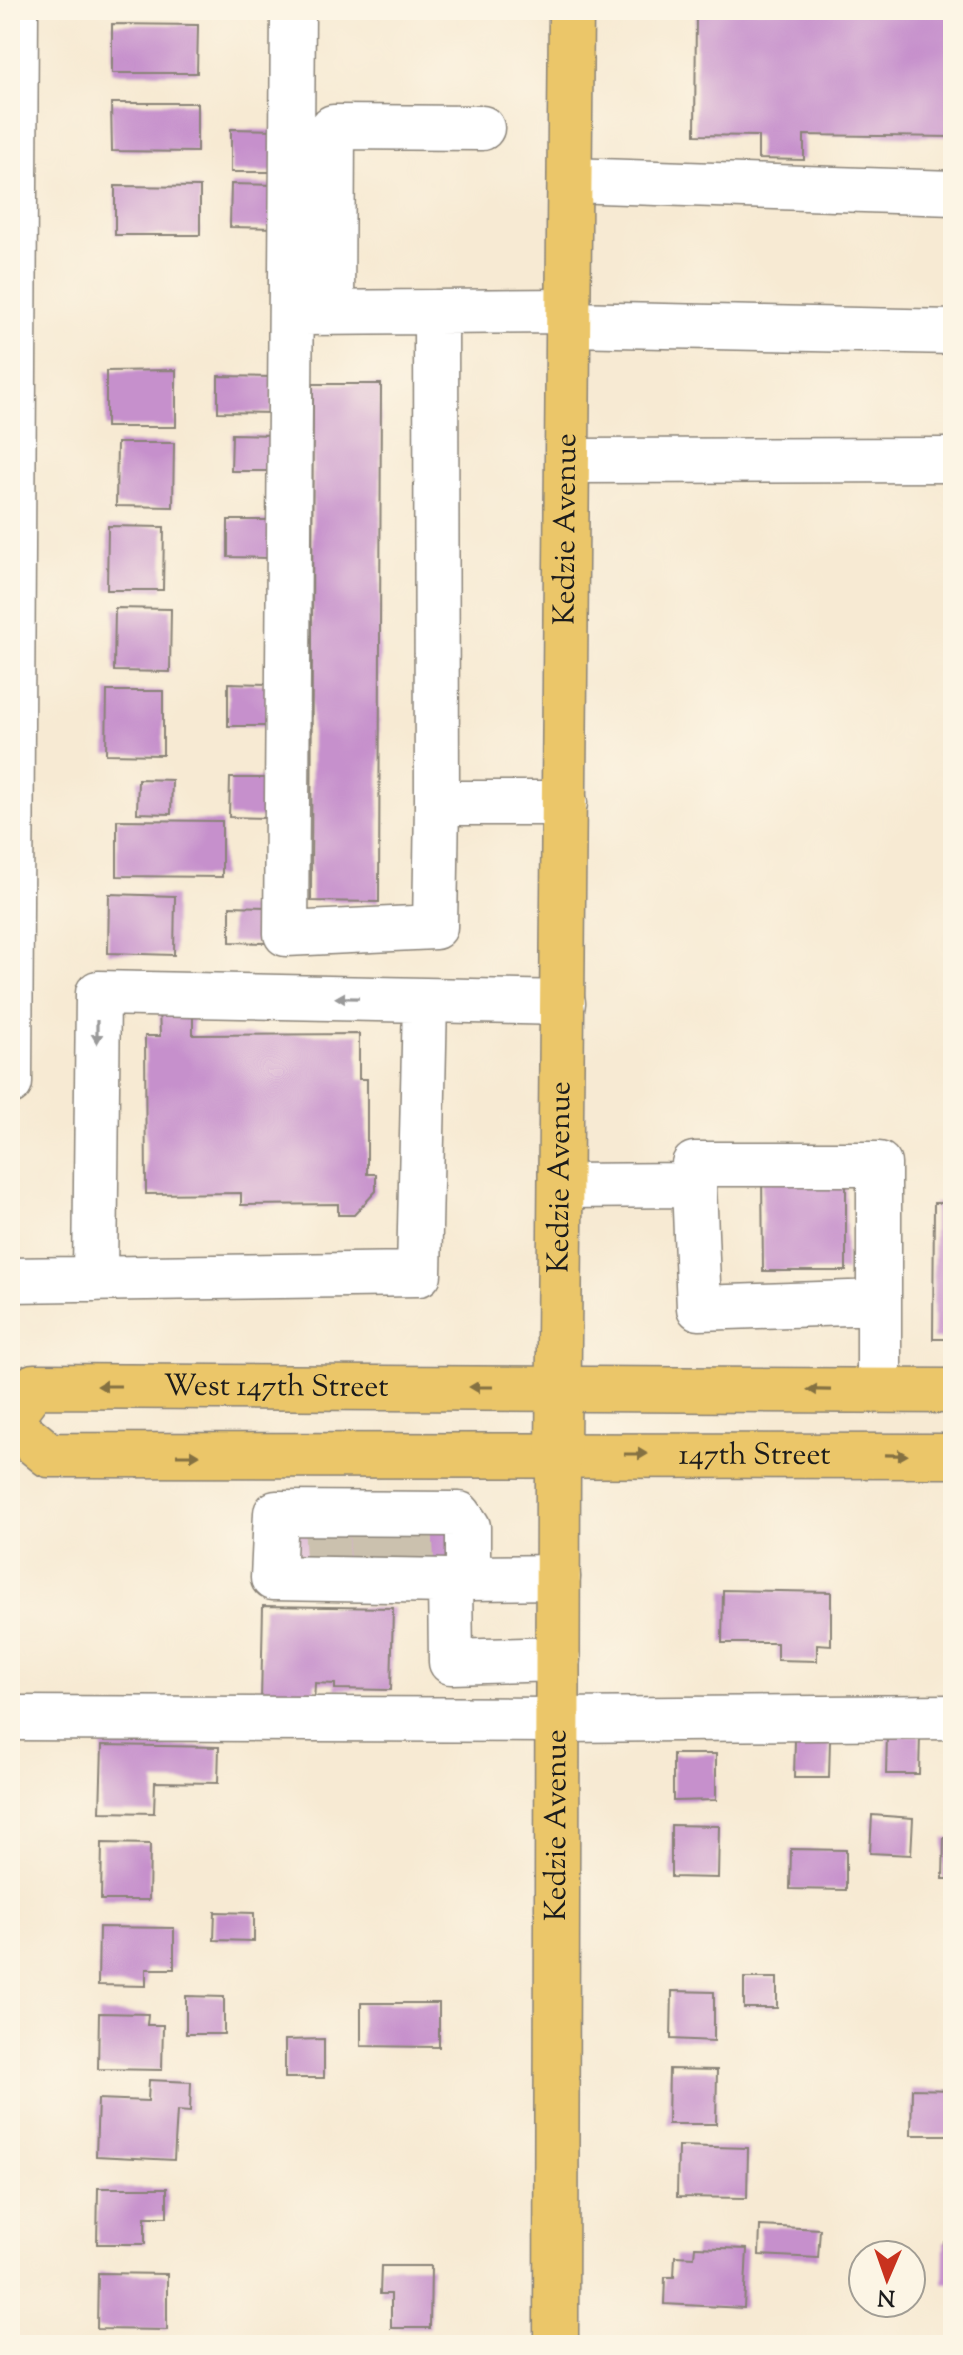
<svg xmlns="http://www.w3.org/2000/svg" width="963" height="2355" viewBox="0 0 963 2355" font-family="'Sorts Mill Goudy',serif">
<style>
.building{fill:#c690cc}
.lines{fill:none;stroke-linecap:round;stroke-linejoin:round}
.minor-tunnel{stroke:#cbc1ae;stroke-width:44;stroke-dasharray:44 22;stroke-linecap:butt}
.minor-casing{stroke:#8a8378;stroke-width:47}
.major-casing{stroke:#8a8378;stroke-width:47}
.minor{stroke:#fff;stroke-width:44}
.major{stroke:#ebc669;stroke-width:44}
.oneway{fill:#999}
.oneway2{fill:#847142}
.labels{text-anchor:middle;dominant-baseline:central;stroke-width:7;stroke-linejoin:round;paint-order:stroke}
.street-label{font-size:30px;fill:#1c1c1c;stroke:#fcf5e5}
</style>
<rect width="100%" height="100%" fill="#fcf5e5"/>
<filter id="ink" filterUnits="userSpaceOnUse"><feTurbulence type="fractalNoise" baseFrequency=".0125" numOctaves="2"/><feDisplacementMap in="SourceGraphic" scale="16" xChannelSelector="R" yChannelSelector="G"/><feConvolveMatrix kernelMatrix="1 2 1 2 8 2 1 2 1" color-interpolation-filters="sRGB"/></filter>
<filter id="wash" filterUnits="userSpaceOnUse"><feTurbulence type="fractalNoise" baseFrequency=".006" numOctaves="4" result="noise"/><feDisplacementMap in="SourceGraphic" scale="32" xChannelSelector="R" yChannelSelector="G"/><feGaussianBlur stdDeviation="1.8" result="paint"/><feColorMatrix in="noise" values="0 0 0 0 0 0 0 0 0 0 0 0 0 0 0 0 0 1.4 0 .05"/><feComposite in="paint" operator="in"/></filter>
<g filter="url(#wash)">
<rect width="100%" height="100%" fill="#f7ead3"/>
<g id="blocks">
<path class="building" d="M696 10H953V137L804 135V160L758 159V136L695 135Z
M112 24 198 25 197 73H112Z
M111 103H197V152L112 151Z
M231 129 275 130 274 172H231Z
M231 184 276 185 275 228 230 227Z
M115 186 200 187V235H115Z
M176 370V427H106V371Z
M218 376 273 377 272 413 218 412Z
M313 384H381L379 902 311 901Z
M232 434 273 435 272 471H231Z
M117 443H174L173 507 116 506Z
M228 520H272L271 558 228 557Z
M108 526 164 527 163 590H107Z
M115 608 171 609 170 672 114 671Z
M228 683 268 684 267 726H228Z
M107 691H163V755L106 754Z
M230 778H269L268 818 229 817Z
M138 779 172 780 171 814 137 813Z
M117 820 222 821V877L117 876Z
M109 894 175 896 174 955 108 953Z
M230 906 267 907 266 943 230 942Z
M159 1007H193V1035L359 1034V1079H367V1174H376V1191L354 1215H338V1204L241 1205V1193L146 1194 145 1036H160Z
M846 1173V1271H763L762 1174Z
M934 1203H953V1339H933Z
M286 1519 451 1521 452 1561 286 1559Z
M723 1590 831 1592V1645L817 1644V1661L777 1660V1643H722Z
M263 1606 393 1608 391 1690 335 1689V1684L315 1683 314 1705 261 1703Z
M887 1735H920L919 1774H886Z
M795 1740H830L829 1778H794Z
M102 1745 219 1747 218 1783 155 1782 154 1813 100 1812Z
M673 1754H716V1800L673 1801Z
M872 1815 913 1818 911 1855 870 1853Z
M671 1825 719 1826 718 1878 671 1877Z
M944 1838H953V1879H943Z
M102 1843 150 1844 149 1900H101Z
M791 1849 846 1850V1890L790 1889Z
M215 1912 254 1913V1941L214 1940Z
M99 1927 174 1928V1969H146V1986L98 1985Z
M744 1978H777V2008H744Z
M672 1991 714 1992V2041L671 2039Z
M186 1996 224 1997V2034H186Z
M361 2003H439V2047L361 2046Z
M99 2013 148 2014 147 2025H163L162 2070 98 2069Z
M324 2039V2078H285V2040Z
M669 2069 717 2070 716 2124H668Z
M149 2080 191 2082 190 2112 177 2111 174 2160 96 2156 98 2099 148 2101Z
M912 2089 953 2090V2135H911Z
M678 2146 748 2148 747 2198 677 2197Z
M98 2188H167V2217H145V2244H97Z
M760 2226 820 2229 818 2258 759 2255Z
M944 2242H953V2283H943Z
M695 2247 747 2249 744 2308 664 2304 665 2277H674L675 2256 694 2257Z
M381 2266H431L430 2328H391V2294H380Z
M98 2273 167 2274V2330L97 2329Z"/>
</g>
</g>
<g filter="url(#ink)">
<use href="#blocks" fill-opacity="0" stroke="#8a8378" stroke-width="2"/>
<g class="lines">
<path class="minor-tunnel" d="M370 1520 373 1560
M410 1521 412 1560
M326 1522 328 1559"/>
<defs>
<path id="minor" d="M293 10 286 934 435 927 437 803H565
M570 180 953 193
M332 312 333 127 482 128
M302 313 436 312
M568 324 953 332
M568 461 953 460
M437 803 436 312 568 311
M10 1083 16 10
M694 1185 699 1308 879 1302
M562 1186 694 1185V1164H879V1390
M95 1279 98 993 425 1000
M10 1280 419 1274 425 1000 563 1003
M468 1578 558 1577
M450 1581 468 1578V1527L459 1514 276 1513 273 1578 450 1581 451 1662 558 1659
M10 1718 558 1720 953 1717"/>
<g id="major">
<path id="s1" d="M10 1418 34 1386 953 1391"/>
<path id="s2" d="M10 1423 49 1455 953 1456"/>
<path id="s3" d="M556 2345 558 1453 571 10"/>
</g>
</defs>
<use href="#minor" class="minor-casing"/>
<use href="#major" class="major-casing"/>
<use href="#minor" class="minor"/>
<use href="#major" class="major"/>
</g>
<defs><path id="oneway-solid" d="M-6-.8H1V-3.2L6.5 0L1 3.2V.8H-6Z" transform="scale(2)"/></defs>
<g class="oneway">
<use href="#oneway-solid" transform="translate(347 998) rotate(-179)"/>
<use href="#oneway-solid" transform="translate(97 1032) rotate(90)"/>
</g>
<g class="oneway2">
<use href="#oneway-solid" transform="translate(109 1386) rotate(-180)"/>
<use href="#oneway-solid" transform="translate(481 1387) rotate(180)"/>
<use href="#oneway-solid" transform="translate(819 1390) rotate(-179)"/>
<use href="#oneway-solid" transform="translate(636 1454)"/>
<use href="#oneway-solid" transform="translate(188 1455)"/>
<use href="#oneway-solid" transform="translate(896 1455) rotate(1)"/>
</g>
</g>
<g class="labels">
<g class="street-label">
<text stroke="none"><textPath href="#s3" startOffset="1816">Kedzie Avenue</textPath></text>
<text stroke="none"><textPath href="#s3" startOffset="1168">Kedzie Avenue</textPath></text>
<text stroke="none"><textPath href="#s1" startOffset="282">West 147th Street</textPath></text>
<text stroke="none"><textPath href="#s2" startOffset="756">147th Street</textPath></text>
<text stroke="none"><textPath href="#s3" startOffset="520">Kedzie Avenue</textPath></text>
</g>
</g>
<rect width="963" height="2355" fill="none" stroke="#fcf5e5" stroke-width="40"/>
<g transform="translate(887 2279) rotate(182)"><circle r="38" fill="#fcf5e5" stroke="#a29e95" stroke-width="2"/>
<path d="M0-6L14 30L0 20L-14 30Z" fill="#c8321e"/>
<text y="-12" font-size="22" font-weight="bold" text-anchor="middle" fill="#1c1c1c">N</text>
</g>
</svg>
